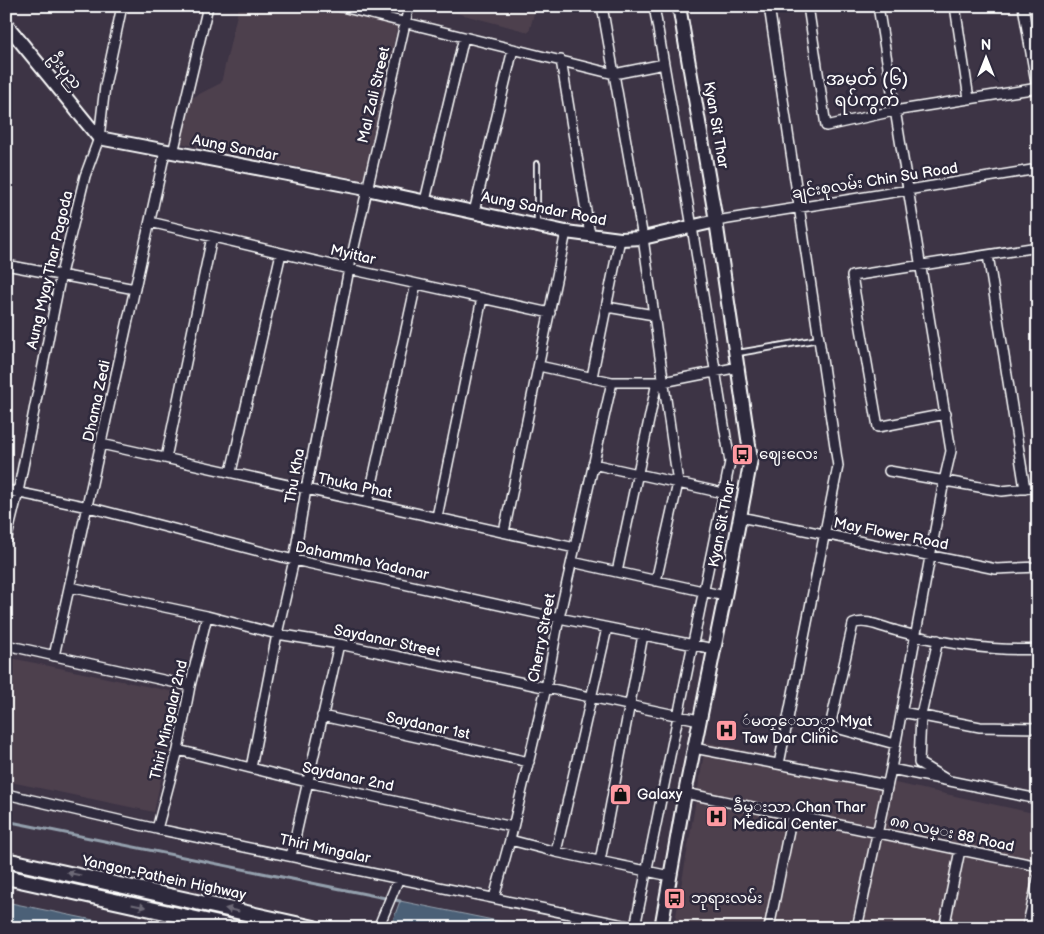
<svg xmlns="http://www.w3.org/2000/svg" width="1044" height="934" viewBox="0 0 1044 934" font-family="'Balsamiq Sans','Noto Sans Myanmar',sans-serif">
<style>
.built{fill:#4e404e}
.water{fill:#4c6077;stroke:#94a0ad}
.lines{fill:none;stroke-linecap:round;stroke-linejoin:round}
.stream{stroke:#94a0ad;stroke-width:3}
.lane-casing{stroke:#fff;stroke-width:8}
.street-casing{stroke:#fff;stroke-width:12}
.secondary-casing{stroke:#fff;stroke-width:16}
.primary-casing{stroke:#fff;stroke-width:18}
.lane{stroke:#2f2a3d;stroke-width:4.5}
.street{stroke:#2f2a3d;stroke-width:9}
.secondary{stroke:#2f2a3d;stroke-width:12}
.primary{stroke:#2f2a3d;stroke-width:14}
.oneway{fill:#6d6a77}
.labels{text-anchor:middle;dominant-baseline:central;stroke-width:5;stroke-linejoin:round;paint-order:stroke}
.street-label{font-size:15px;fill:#fff;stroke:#2f2a3d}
.poi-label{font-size:15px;fill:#fff;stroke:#2f2a3d;text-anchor:start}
.quarter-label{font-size:18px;fill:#fff;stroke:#2f2a3d}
</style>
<rect width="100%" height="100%" fill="#3d3445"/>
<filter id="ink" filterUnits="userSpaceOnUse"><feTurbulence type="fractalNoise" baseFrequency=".02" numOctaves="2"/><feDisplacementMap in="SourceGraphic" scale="10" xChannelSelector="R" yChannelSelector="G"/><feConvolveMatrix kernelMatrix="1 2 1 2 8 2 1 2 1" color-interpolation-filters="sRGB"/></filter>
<g filter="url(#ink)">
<path class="built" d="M239 6H320L398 24 363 180 170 141 178 105 221 83Z
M429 6H536L529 32Z
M6 657 179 693 154 812 6 781Z
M706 742 1038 814V928H674Z"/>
<path class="water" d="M400 901 532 928H390Z
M6 902 132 928H6Z"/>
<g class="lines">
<path class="stream" d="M6 821 400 901"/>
<defs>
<path id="lane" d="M537 225V164
M738 353 819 339"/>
<path id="street" d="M338 6 614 74 664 64
M602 6 643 238 678 483 656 581
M769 6 838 466 779 764
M808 6 826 126 894 111 1038 88
M955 6 969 99
M1023 6 1037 88
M561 60 590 235
M173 153 208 6
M6 182V193
M425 201 464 37
M474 212 513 49
M716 221 1038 169
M150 222 349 269 550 313
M988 255 1025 489
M6 265 135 289
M607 307 654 315
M539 366 612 382H663L739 367
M592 377 620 239
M946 414 878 427 852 276 1038 247
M101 444 575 548
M166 458 212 237
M593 464 723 493
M889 471 1002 491 1038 487
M231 472 281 253
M6 490 88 507 294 560 559 618 714 649
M368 502 416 284
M437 517 482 298
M740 517 996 569 1038 567
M504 532 566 232
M6 541 18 492 61 274 85 176 99 138 105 86 122 6
M572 562 725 596
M617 572 657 382
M70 587 207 616 277 634 339 644 699 720
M938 640 921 715 919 763 949 781
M6 645 190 686
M54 656 165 152
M902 712 980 727 1038 728
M322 716 529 762
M895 744 840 729 833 726 831 722 853 624C865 618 884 628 897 631 942 643 991 652 1038 649
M694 748 887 785
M178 750 307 782 513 827
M251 768 277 634 294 560 306 489 349 269 409 6
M891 769 1038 799
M685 793 1038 866
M6 794 157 829 638 928
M157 829 178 750 190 686 207 616
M510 840 556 852 670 876
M556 852 607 628
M291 856 339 644
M600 861 643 635
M494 898 510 840 546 688 559 618 612 382
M635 927 730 462 692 227 654 6
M378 928 399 878
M769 928 792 815
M857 928 891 769 944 481 951 451 878 6
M944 928 960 850
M1027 928 1038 879"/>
<path id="secondary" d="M6 24 99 138 366 189 566 232 620 239 643 238 716 221
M661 928 685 793 725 596 751 459 716 221 679 6"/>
<path id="primary" d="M6 860 314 928
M6 877 237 928"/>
</defs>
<use href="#lane" class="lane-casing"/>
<use href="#street" class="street-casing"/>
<use href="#secondary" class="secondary-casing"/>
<use href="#primary" class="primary-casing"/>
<use href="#lane" class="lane"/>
<use href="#street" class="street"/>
<use href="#secondary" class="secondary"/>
<use href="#primary" class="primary"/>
</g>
<defs><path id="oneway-solid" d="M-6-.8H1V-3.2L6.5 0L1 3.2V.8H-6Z" transform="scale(1.25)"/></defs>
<g class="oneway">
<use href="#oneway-solid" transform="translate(74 874) rotate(-168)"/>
<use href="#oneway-solid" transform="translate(139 906) rotate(12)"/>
<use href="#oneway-solid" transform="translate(232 910) rotate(-168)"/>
</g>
</g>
<defs>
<symbol id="bus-square" viewBox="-11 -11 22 22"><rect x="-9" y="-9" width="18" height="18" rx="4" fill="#ff9aa2" stroke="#2f2a3d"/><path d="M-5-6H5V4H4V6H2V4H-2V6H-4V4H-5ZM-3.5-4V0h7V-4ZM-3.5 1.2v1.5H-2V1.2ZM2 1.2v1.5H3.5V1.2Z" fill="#111"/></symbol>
<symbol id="hospital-square" viewBox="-11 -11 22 22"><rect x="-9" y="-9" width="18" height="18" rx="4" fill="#ff9aa2" stroke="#2f2a3d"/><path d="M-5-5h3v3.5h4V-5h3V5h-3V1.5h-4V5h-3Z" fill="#111"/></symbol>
<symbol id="shop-square" viewBox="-11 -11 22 22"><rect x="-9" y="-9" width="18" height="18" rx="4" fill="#ff9aa2" stroke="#2f2a3d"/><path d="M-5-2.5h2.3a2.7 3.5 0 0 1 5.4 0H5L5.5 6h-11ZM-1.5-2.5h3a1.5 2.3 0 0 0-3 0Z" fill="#111"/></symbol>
</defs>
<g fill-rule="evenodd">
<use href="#bus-square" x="730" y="442" width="25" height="25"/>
<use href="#hospital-square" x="714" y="718" width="25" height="25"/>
<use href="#shop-square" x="608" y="782" width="25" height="25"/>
<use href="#hospital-square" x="704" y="804" width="25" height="25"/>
<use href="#bus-square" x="662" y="886" width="25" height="25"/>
</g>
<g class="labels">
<g class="street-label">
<text transform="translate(65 71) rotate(51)">ဦးပုည</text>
<text transform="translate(374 95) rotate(-77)">Mal Zali Street</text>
<text transform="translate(716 125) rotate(80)">Kyan Sit Thar</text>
<text transform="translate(235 148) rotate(11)">Aung Sandar</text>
<text transform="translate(875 181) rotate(-9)">ချင်းစုလမ်း Chin Su Road</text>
<text transform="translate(544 209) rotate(11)">Aung Sandar Road</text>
<text transform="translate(353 255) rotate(13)">Myittar</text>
<text transform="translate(50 270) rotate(-77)">Aung Myay Thar Pagoda</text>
<text transform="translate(97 401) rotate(-78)">Dhama Zedi</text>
<text transform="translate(295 476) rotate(-80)">Thu Kha</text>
<text transform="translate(355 486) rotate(12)">Thuka Phat</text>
<text transform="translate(722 524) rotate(-79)">Kyan Sit Thar</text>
<text transform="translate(891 534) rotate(11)">May Flower Road</text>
<text transform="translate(362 561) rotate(12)">Dahammha Yadanar</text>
<text transform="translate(542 638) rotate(-79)">Cherry Street</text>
<text transform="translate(387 641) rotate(12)">Saydanar Street</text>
<text transform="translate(169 720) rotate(-77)">Thiri Mingalar 2nd</text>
<text transform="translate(428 726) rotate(12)">Saydanar 1st</text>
<text transform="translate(348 777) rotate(12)">Saydanar 2nd</text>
<text transform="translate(952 834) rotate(12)">၈၈ လမ္း 88 Road</text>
<text transform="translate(325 849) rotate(12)">Thiri Mingalar</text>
<text transform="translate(164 878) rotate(12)">Yangon-Pathein Highway</text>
</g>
<g class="poi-label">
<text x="759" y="454">ဈေးလေး</text>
<text x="742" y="721">ဴမတ္ေသာ္တာ Myat<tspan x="742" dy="17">Taw Dar Clinic</tspan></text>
<text x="637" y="794">Galaxy</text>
<text x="733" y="807">ခဵမ္းသာ Chan Thar<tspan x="733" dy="17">Medical Center</tspan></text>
<text x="691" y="898">ဘုရားလမ်း</text>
</g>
<g class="quarter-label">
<text x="867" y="79">အမှတ် (၆)<tspan x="867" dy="21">ရပ်ကွက်</tspan></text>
</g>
</g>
<rect width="1044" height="934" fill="none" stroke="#2f2a3d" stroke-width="25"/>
<rect x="12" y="12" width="1019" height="909" fill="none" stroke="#fff" stroke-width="2" filter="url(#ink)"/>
<g transform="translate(986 58)" stroke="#2f2a3d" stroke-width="4" paint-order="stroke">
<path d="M0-4L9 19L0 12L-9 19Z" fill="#ffffff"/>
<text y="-8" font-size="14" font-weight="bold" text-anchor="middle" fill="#ffffff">N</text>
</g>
</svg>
